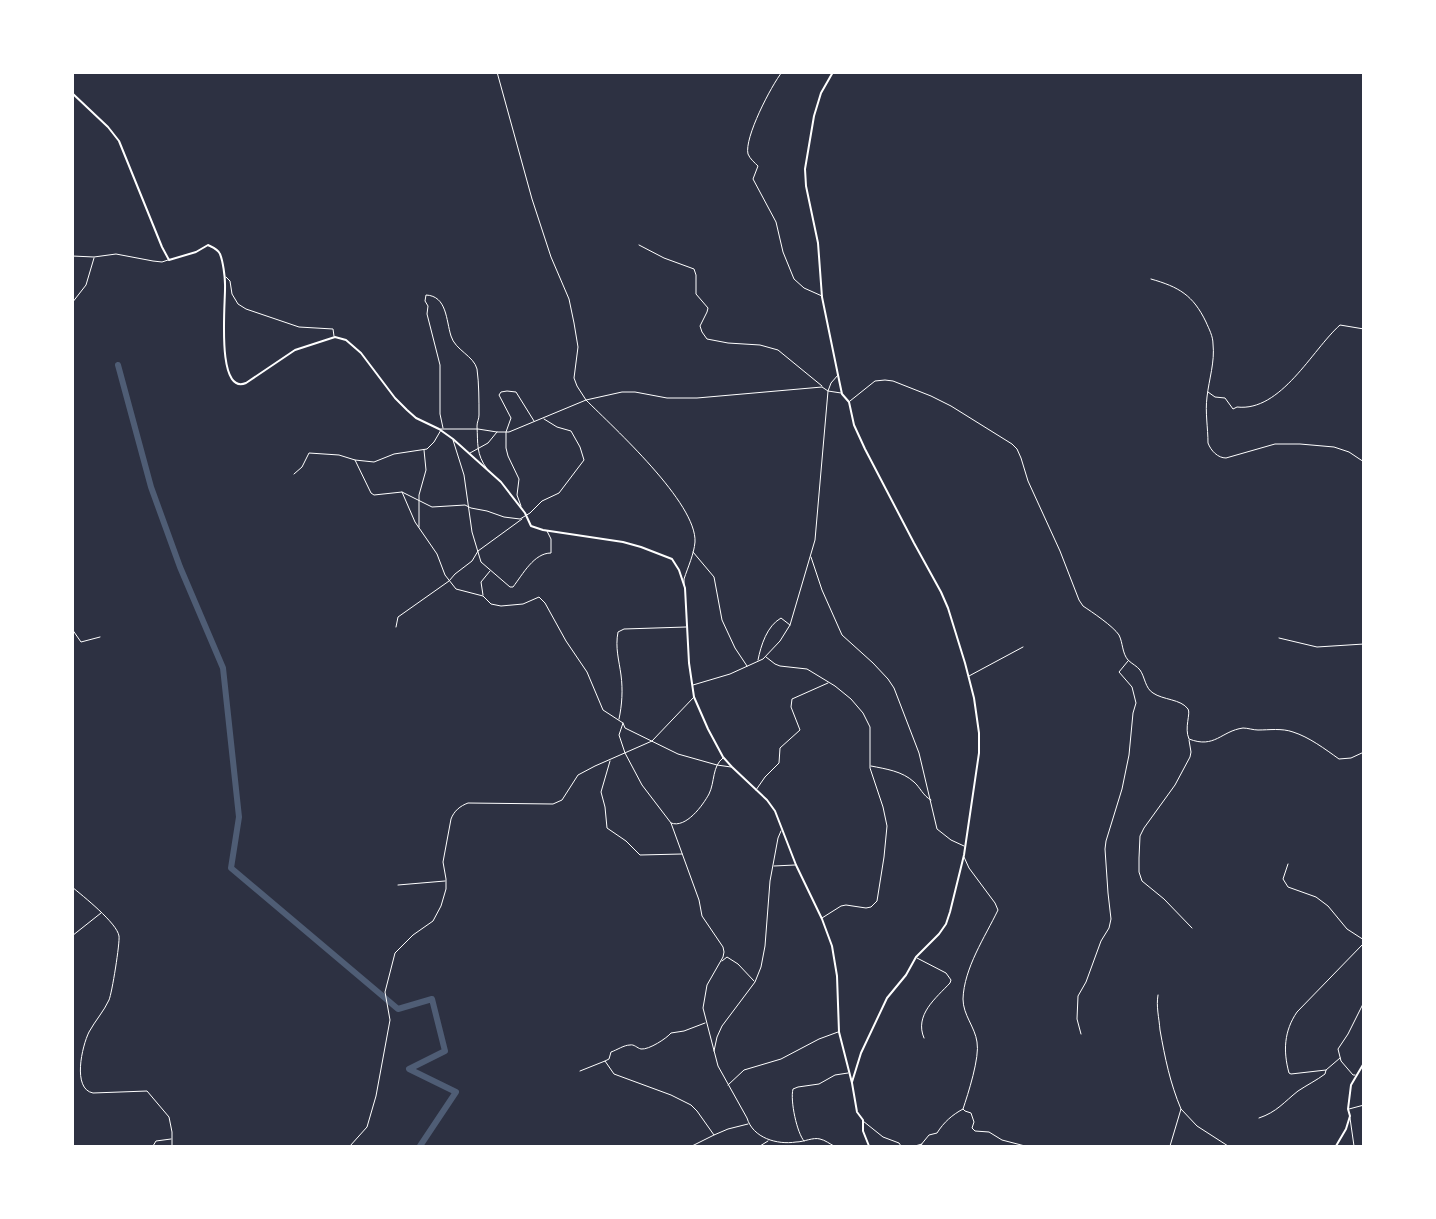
<svg xmlns="http://www.w3.org/2000/svg" width="1436" height="1219" viewBox="0 0 1436 1219" font-family="Roboto,sans-serif">
<style>
.lines{fill:none;stroke-linecap:round;stroke-linejoin:round}
.river{stroke:#4f5d75;stroke-width:6}
.minor{stroke:#fff;stroke-width:1}
.tertiary{stroke:#fff;stroke-width:2}
.secondary{stroke:#fff;stroke-width:2}
</style>
<rect width="100%" height="100%" fill="#2d3142"/>
<g class="lines">
<path class="river" d="M118 365 151 487 180 567 223 668 239 817 231 868 398 1009 432 999 445 1051 409 1069 456 1092 420 1146"/>
<path class="minor" d="M497 72 532 199 551 257 569 299 574 323 578 347 574 378 577 386 586 400C614 428 697 503 695 542 694 554 688 567 684 579V585
M782 72C771 86 744 138 748 154 750 159 755 163 758 166L753 179 776 222 783 252 794 279 804 288 822 296
M639 245 664 258 694 269 696 275V294L708 308 707 312 700 326 702 332 707 339 728 343 760 345 778 350 822 386
M72 256 94 257 116 254 153 261 162 262 168 260
M226 277 230 281 232 294 238 304 246 309 299 327 333 329 334 336
M1151 279C1179 287 1193 295 1206 322 1209 329 1213 336 1213 344 1215 362 1209 379 1207 397 1205 412 1208 428 1208 443 1211 451 1218 458 1226 458L1275 444H1300L1334 447 1349 452 1364 462
M72 303 86 285 94 258
M1208 392 1215 397 1225 398 1233 409 1237 407C1281 412 1312 350 1340 325L1364 329
M850 401 875 381 885 380 893 381 931 396 951 406 1012 444 1017 449 1021 458 1028 481 1060 551 1079 600 1083 606C1092 612 1113 626 1119 635 1123 643 1122 653 1128 660 1132 664 1137 666 1140 670 1145 677 1145 688 1153 693 1163 700 1181 699 1188 709 1191 713 1184 728 1189 739 1215 749 1221 731 1243 728 1248 728 1253 730 1258 730 1269 730 1282 728 1293 732 1309 737 1325 749 1339 759L1351 758 1364 752
M443 428 440 414V365L427 314 428 306 425 301 426 295C447 296 446 320 451 336 455 350 474 356 477 369 479 383 479 401 479 415 479 419 477 422 477 426 478 444 476 454 487 469
M440 429H478L497 432H509L586 400 622 392H635L667 398H697L822 387 828 391 841 393
M453 440 464 475 472 532 481 562 510 587H513C523 574 534 553 551 553V539L547 531
M470 453 488 443 497 432
M355 460 371 493 374 495 402 492 432 507 465 505 471 508 487 511 504 517 520 519 530 513 542 501 559 493 584 460 580 447 571 431 557 427 544 419
M294 474 302 467 309 453 339 455 355 460 374 462 394 454 427 449 434 442 441 430
M402 492 415 522 437 554 445 575 456 589 483 596 491 604 501 606 523 604 539 597 545 603 566 641 587 672 603 710 623 723 625 728 678 754 717 765 731 767
M521 506 517 495 519 479 508 456 506 448V432L511 418 499 395 501 392 507 391 516 392 534 421
M419 527V495L426 470 424 450
M693 552 714 577 722 620 735 648 747 666
M811 557 822 590 842 635 873 663 888 679 894 688 919 753 937 829 951 840 964 846
M483 595 481 582 490 571
M396 627 398 617 449 581 455 574 472 561 478 551 522 519
M72 629 81 642 100 637
M1279 638 1317 647 1364 644
M766 657 775 664 780 666 807 669 835 686 851 699 863 713 870 727V768L883 807 887 826 884 857 877 901 871 907 866 908 846 905 841 906 822 918
M758 660C761 645 767 626 781 618L790 625
M969 676 1023 647
M693 685 730 674 763 659 780 641 790 625 815 540 828 391 831 383 838 375
M619 719C622 705 623 690 621 675 619 660 615 648 618 632L624 629 686 627
M623 723 619 735 625 753 642 785 671 823 699 900 702 916 723 947 724 952 723 957 707 985 703 1008 718 1066 747 1118C753 1138 777 1145 796 1142 804 1142 813 1137 820 1139 825 1140 830 1144 834 1146
M1189 740 1191 752 1190 757 1175 785 1144 828 1140 836 1139 858V872L1142 881 1164 899 1192 928
M610 761 601 792 605 807 607 828 626 841 640 855 682 854
M871 766C886 769 902 771 914 782 920 787 923 796 931 800
M756 790 765 777 779 763 780 748 800 730 791 707 792 699 828 683
M671 823C686 829 703 805 709 794 715 782 712 766 723 758
M1288 864 1283 879 1288 887 1316 897 1328 906 1347 929 1364 940
M774 866 795 865
M398 885 445 881
M72 887C83 896 117 923 119 936 120 943 112 993 109 1000 104 1011 95 1021 89 1032 82 1046 72 1089 93 1093L147 1091 169 1117 172 1132V1146
M72 936 101 913
M917 958 946 973 951 980 950 983C936 998 914 1015 924 1038
M722 961 727 957 738 964 754 981
M1158 995C1156 1007 1159 1017 1160 1030 1165 1058 1170 1083 1181 1109
M1081 1034 1077 1019 1078 996 1086 982 1101 941 1109 928 1111 919 1108 893 1105 849 1106 841 1122 789 1129 755 1133 713 1136 703 1132 687 1119 672 1128 661
M714 1051 717 1037 722 1026 755 982 761 967 765 946 770 881 778 838 781 831
M605 1061 609 1059 611 1052C617 1050 624 1045 630 1045 634 1044 637 1048 641 1049 649 1050 667 1038 671 1033L684 1031 705 1023
M1326 1070 1291 1074 1289 1073C1283 1051 1284 1031 1297 1012L1364 943
M580 1071 605 1061 614 1074 671 1095 691 1105 697 1111 714 1135 728 1129 748 1124
M1355 1075H1353L1341 1061 1338 1049 1348 1034 1364 1002
M728 1085 744 1070 781 1059 819 1039 838 1032
M963 1109C968 1094 980 1057 977 1042 975 1027 963 1015 963 999 964 968 985 937 998 910L995 903 969 868 964 857
M1349 1109 1364 1105
M1259 1118C1277 1112 1284 1102 1298 1091 1307 1085 1317 1080 1325 1074L1326 1070 1340 1058
M1350 1118 1354 1146
M863 1121 883 1137 899 1143 901 1146
M804 1141C797 1133 790 1101 793 1089L798 1087 819 1084 835 1075 848 1073
M153 1146 156 1141 171 1139
M350 1146 367 1127 376 1096 390 1020 385 992 395 953 413 935 433 921 441 906 446 889V879L443 862 451 819C454 811 460 806 468 803L553 804 562 800 578 775 595 766 652 741 694 697
M692 1146 714 1135
M760 1146 768 1141
M915 1146 922 1144
M920 1146 929 1135 937 1133C944 1122 952 1115 963 1109L965 1111 971 1113 974 1122 972 1128 975 1131 989 1132 1002 1140 1025 1146
M1170 1146 1181 1109 1197 1126 1228 1146"/>
<path class="tertiary" d="M833 72 821 93 814 116 805 169 806 186 818 243 822 297 838 375 842 394 849 402 854 425 865 449 914 543 941 592 948 608 965 663 974 698 979 733V753L964 855 950 912 946 924 939 934 916 957 906 975 887 998 861 1053 852 1082"/>
<path class="secondary" d="M72 93 108 127 119 141 162 247 169 260 196 252 208 245C212 247 218 249 220 254 223 261 225 277 225 284 226 299 215 396 246 383L295 350 335 337 346 340 361 353 395 398 407 410 416 418 439 429 453 439 501 482 525 513 531 526 543 530 623 542 641 547 672 559 679 570 685 588 689 663 694 697 708 729 723 757 732 767 767 800 775 811 796 865 822 919 832 946 837 976 839 1032 852 1083 857 1112 863 1120V1131L869 1146
M1336 1146 1346 1129 1350 1116 1348 1109 1351 1085 1364 1063"/>
</g>
<rect width="1436" height="1219" fill="none" stroke="#ffffff" stroke-width="148"/>
</svg>
